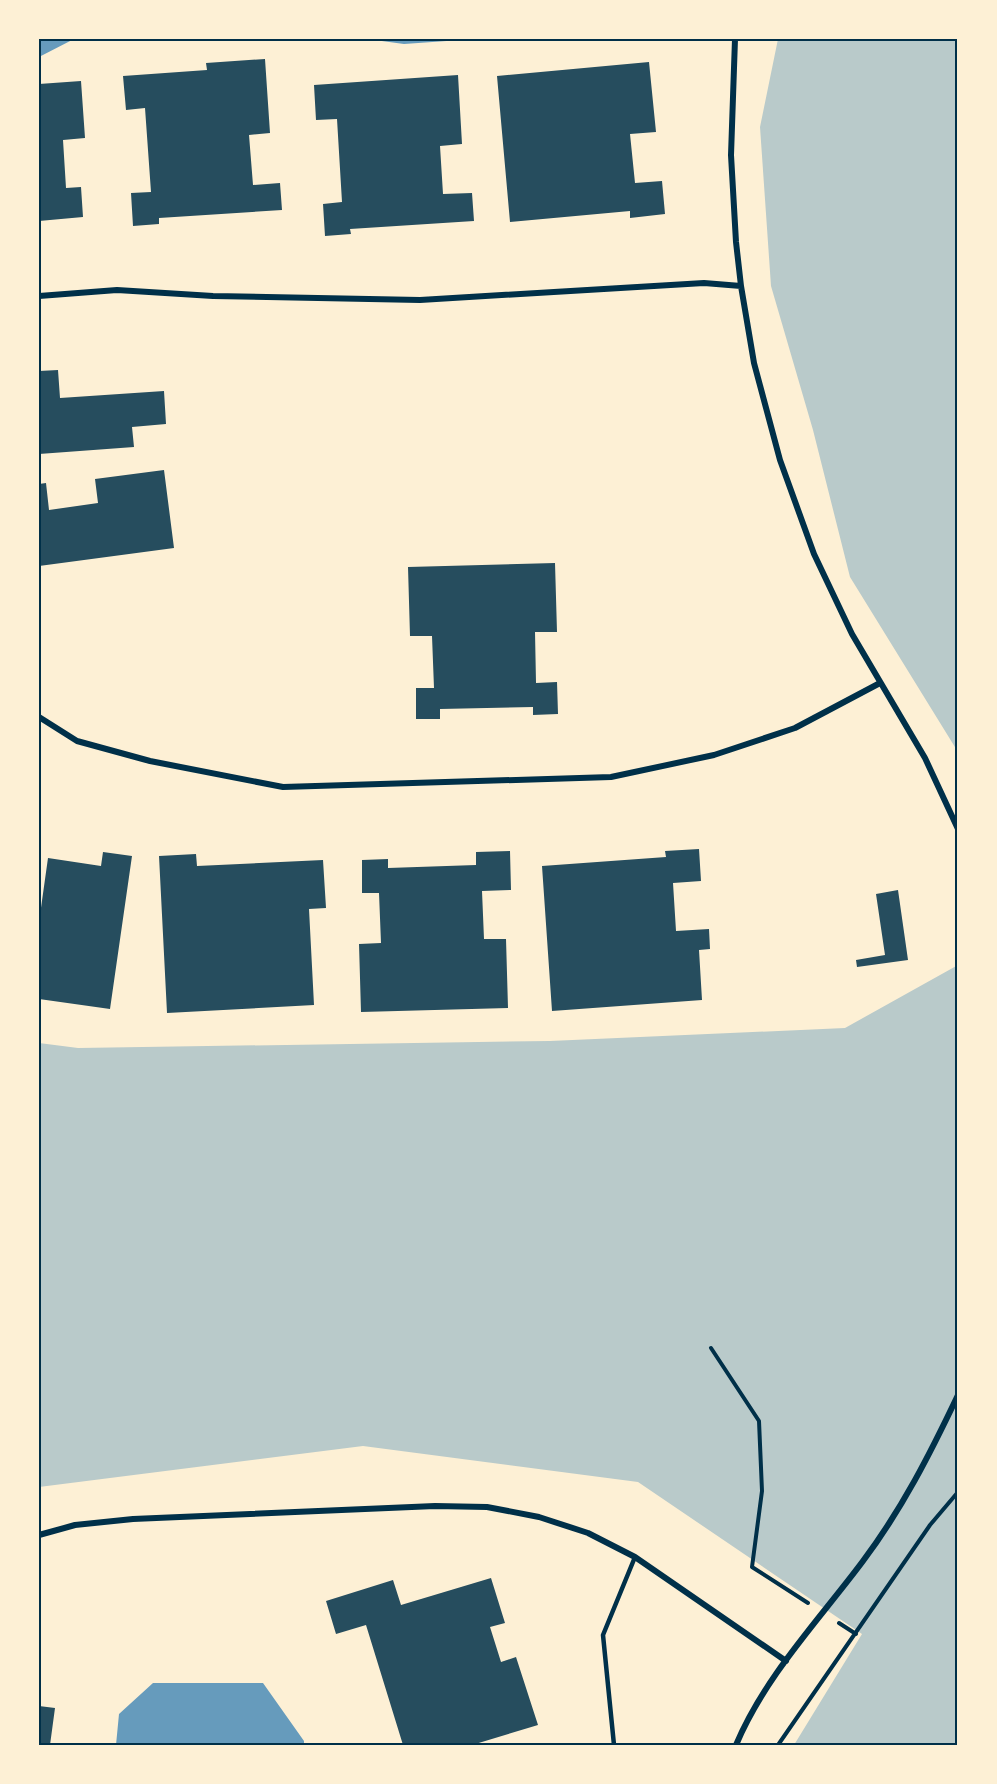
<svg xmlns="http://www.w3.org/2000/svg" width="997" height="1784" viewBox="0 0 997 1784" font-family="Overpass,sans-serif">
<style>
.green{fill:#b9caca}
.water{fill:#669bbc}
.building{fill:#264d5e}
.lines{fill:none;stroke-linecap:round;stroke-linejoin:round}
.path{stroke:#003049;stroke-width:4}
.service{stroke:#003049;stroke-width:4.5}
.minor{stroke:#003049;stroke-width:6}
.neatline{fill:none;stroke:#003049;stroke-width:2}
</style>
<rect width="100%" height="100%" fill="#fdf0d5"/>
<path class="green" d="M778 39H958V752L850 577 813 430 771 286 760 127Z
M958 965V1745H794L862 1634 638 1482 363 1446 39 1487V1043L78 1048 550 1041 845 1028Z"/>
<path class="water" d="M39 39H74L39 57Z
M367 39H475L404 44Z
M153 1683H263L304 1741V1745H116L119 1714Z"/>
<path class="building" d="M265 59 270 133 249 135 253 185 280 183 282 210 159 218V224L133 226 131 193 151 192 145 108 126 110 123 76 207 70 206 63Z
M649 62 656 132 630 134 635 183 662 181 665 214 630 218V211L510 222 497 76Z
M458 75 462 144 440 146 443 194 472 193 474 221 350 229 351 234 325 236 323 204 342 202 337 119 316 120 314 85Z
M81 81 85 138 63 140 66 188 81 187 83 217 39 221V84Z
M58 370 60 398 164 391 166 424 132 427 134 447 39 454V371Z
M164 470 174 548 39 566V484L46 483 49 510 98 503 95 479Z
M555 563 557 632H535L536 683 557 682 558 714 533 715V707L440 709V719H416V688H434L432 636H410L408 567Z
M699 849 701 881 673 883 676 931 709 929 710 949 699 950 702 1000 552 1011 542 866 666 857 665 851Z
M510 851 511 890 482 891 484 939H506L508 1008 361 1012 359 944 381 943 379 893H362V860L388 859V868L476 865V852Z
M103 852 132 856 110 1009 39 999V922L48 858 101 866Z
M196 854 197 866 323 860 326 908 309 909 314 1005 167 1013 159 856Z
M898 890 908 960 857 967 856 960 885 955 876 894Z
M491 1578 505 1623 490 1627 501 1662 516 1657 538 1725 472 1745H403L366 1625 336 1634 326 1601 393 1580 401 1605Z
M39 1706 55 1708 50 1745H39Z"/>
<g class="lines">
<path class="path" d="M711 1348 759 1421 762 1491 752 1567 808 1603
M839 1623 856 1634
M778 1745 930 1525 958 1492"/>
<path class="service" d="M614 1745 603 1635 635 1557"/>
<path class="minor" d="M735 39 731 155 736 242 741 286 754 363 780 460 814 554 852 634 925 758 958 829
M39 296 117 290 213 296 420 300 704 283 741 286
M39 717 77 741 150 761 283 787 611 777 714 755 795 728 880 683
M39 1535 75 1525 133 1519 435 1506 487 1507 539 1517 588 1533 635 1557 786 1661
M736 1745C765 1676 819 1620 863 1561 902 1509 930 1454 958 1395"/>
</g>
<rect width="997" height="1784" fill="none" stroke="#fdf0d5" stroke-width="81"/>
<rect x="40" y="40" width="916" height="1704" class="neatline"/>
</svg>
